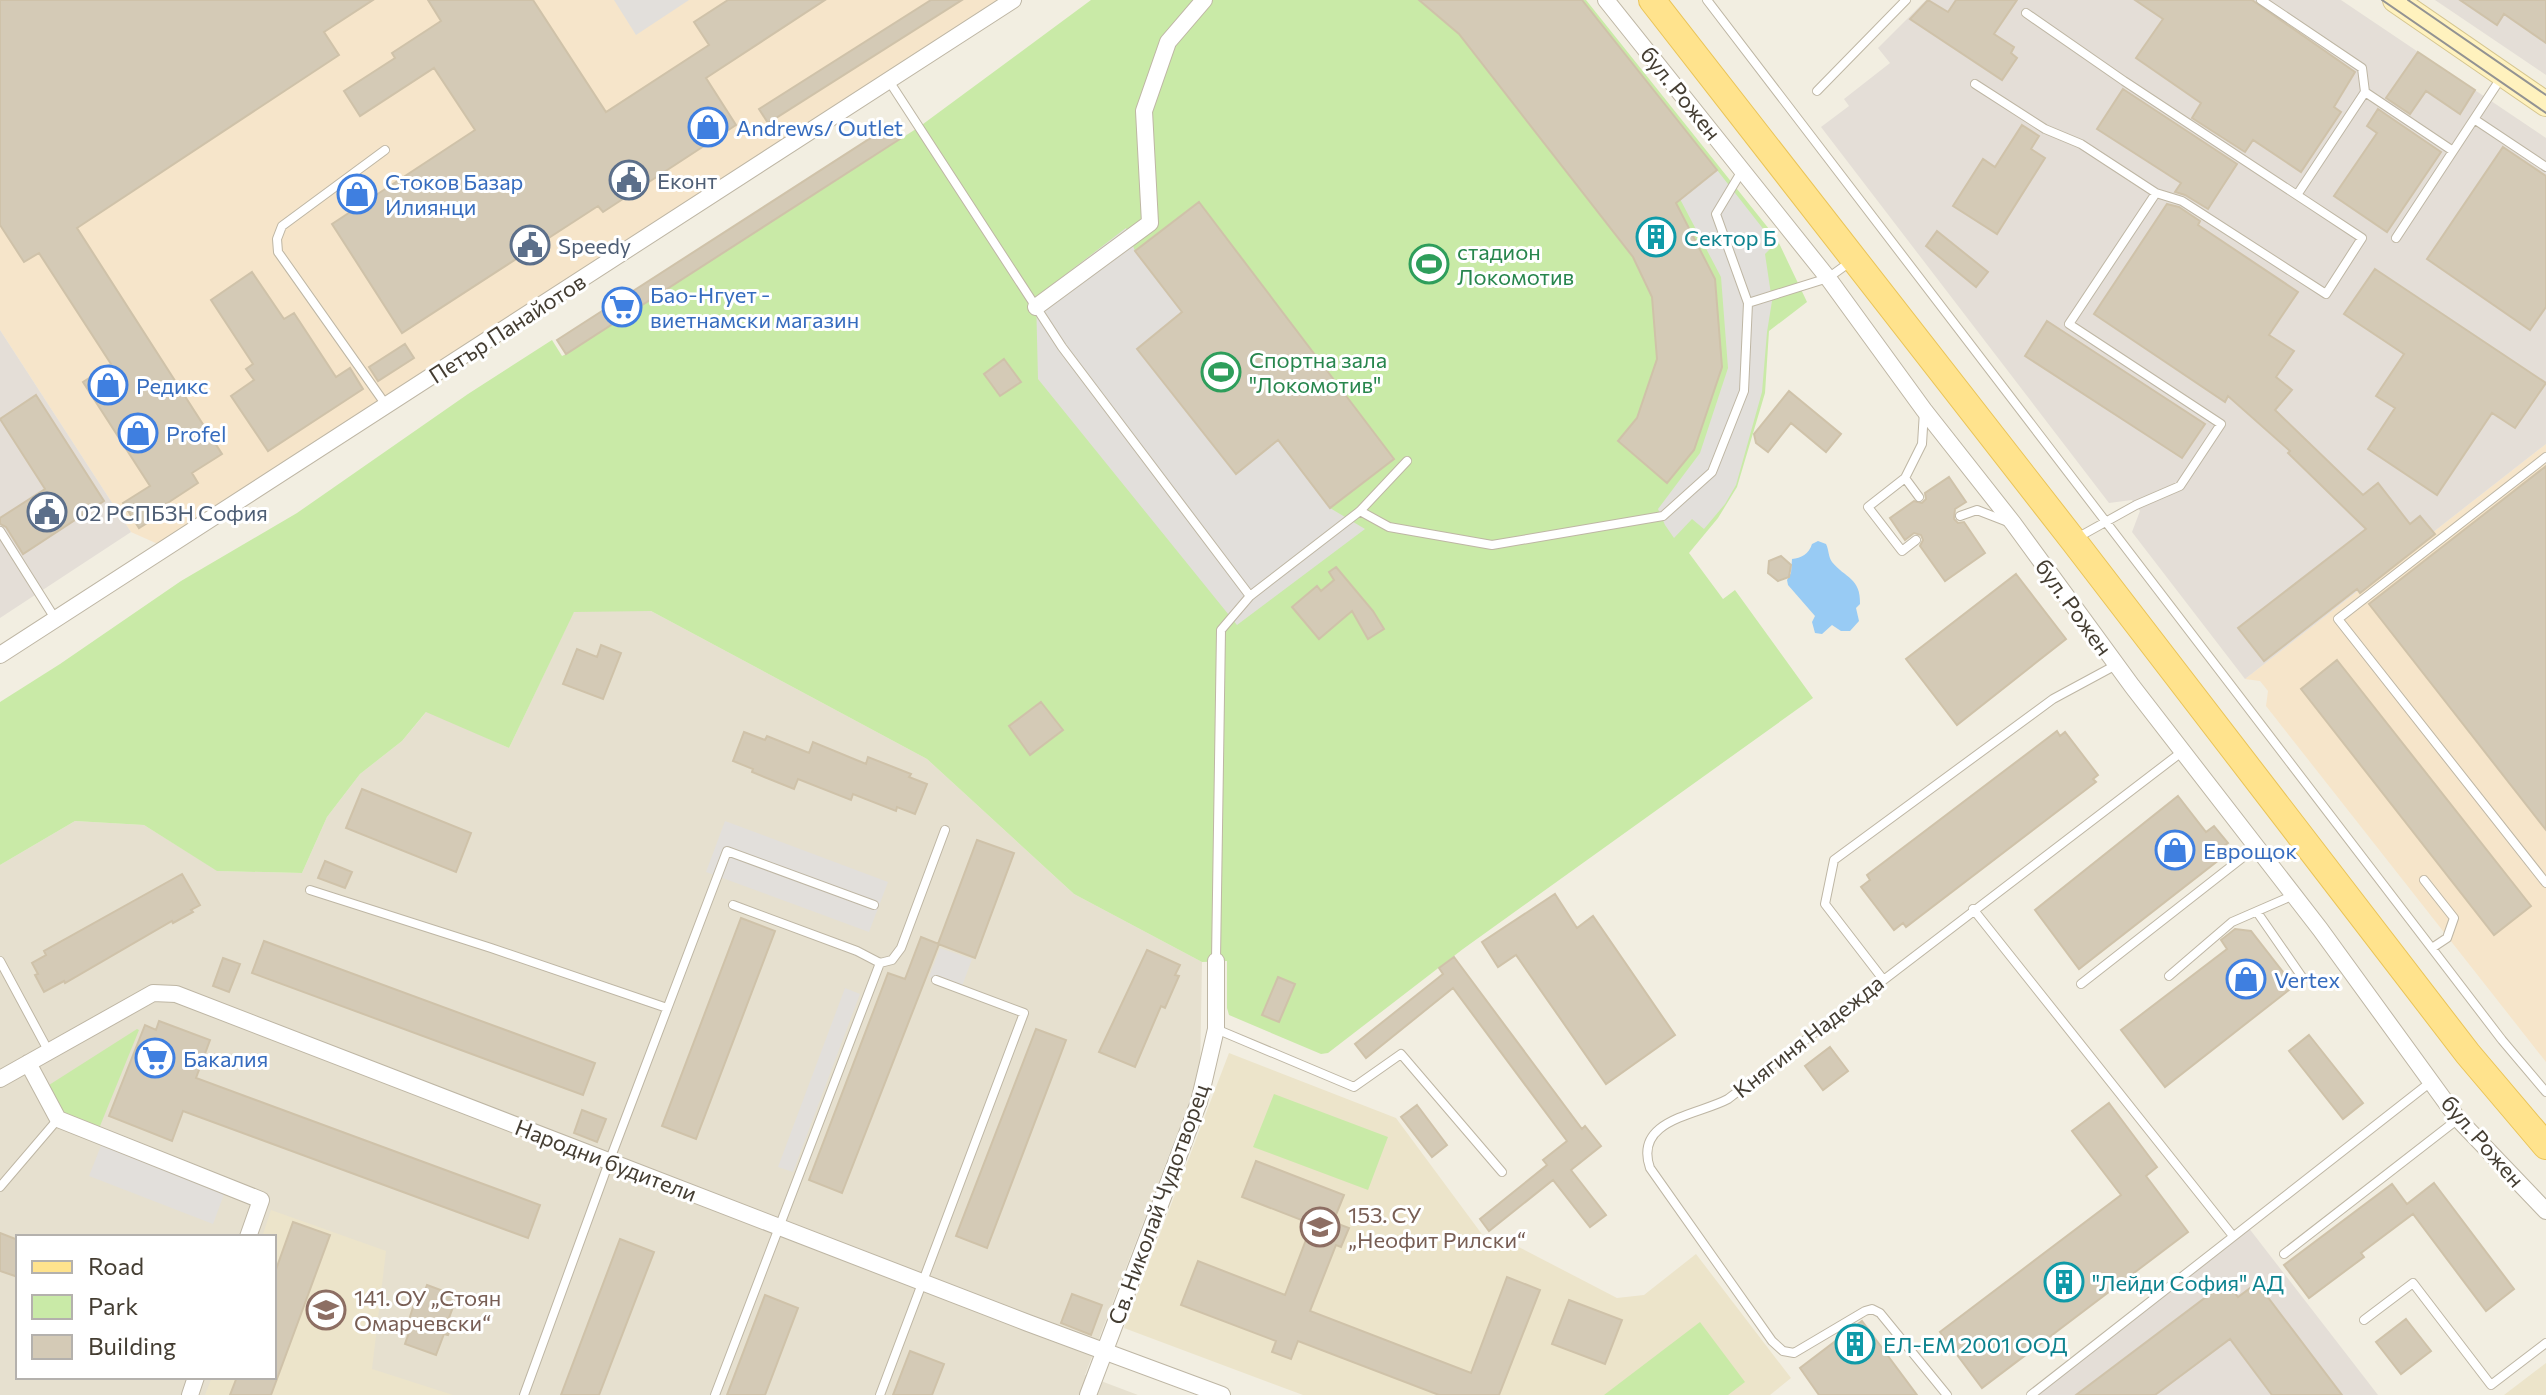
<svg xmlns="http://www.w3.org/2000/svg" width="2546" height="1395" viewBox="0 0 2546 1395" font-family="Commissioner,sans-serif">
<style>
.residential{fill:#e6e0cf;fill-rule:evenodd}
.commercial{fill:#f6e5ca}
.industrial{fill:#e4ded7}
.education{fill:#ece4ca}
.green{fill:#c9eaa7}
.parking{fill:#e2dfdb}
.water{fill:#98cbf4}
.building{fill:#d4cab6;stroke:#cfc2a9;stroke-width:2}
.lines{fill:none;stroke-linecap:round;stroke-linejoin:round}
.lane-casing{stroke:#beb6a4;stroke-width:10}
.street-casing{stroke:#beb6a4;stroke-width:18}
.secondary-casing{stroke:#d5c58e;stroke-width:26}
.primary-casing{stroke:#eac457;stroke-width:28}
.lane{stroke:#fff;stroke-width:8}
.street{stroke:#fff;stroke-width:16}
.secondary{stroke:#fff2be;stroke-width:24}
.primary{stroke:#ffe38d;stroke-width:26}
.tram{stroke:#939393;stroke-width:2}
.labels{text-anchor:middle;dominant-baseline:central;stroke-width:6;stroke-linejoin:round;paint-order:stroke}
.street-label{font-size:22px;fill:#443d32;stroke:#fff}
.shop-label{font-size:22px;fill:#366cbe;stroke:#fff;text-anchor:start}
.service-label{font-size:22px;fill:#4e5e75;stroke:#fff;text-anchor:start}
.culture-label{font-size:22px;fill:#0d838f;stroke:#fff;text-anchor:start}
.leisure-label{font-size:22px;fill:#27864d;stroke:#fff;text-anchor:start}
.education-label{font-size:22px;fill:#785e54;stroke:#fff;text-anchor:start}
</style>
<rect width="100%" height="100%" fill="#f2eee1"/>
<path class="residential" d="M574 611H651L927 759 1074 894 1202 962 1200 1074 1085 1375 1138 1395H0V865L75 821 144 825 218 871 302 873 327 817 360 774 402 741 427 711 509 748ZM18 1237H274V1377H18Z"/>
<path class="commercial" d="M0 0H1013L167 548 131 532 0 330Z
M2546 444V1062L2266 706 2268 691 2260 681 2245 679Z"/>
<path class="industrial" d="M1926 0H2341L2546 138V444L2245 679 2132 532 2140 511 2132 500 2109 503 1821 127 1849 106 1844 99 1890 63 1878 48Z
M2435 0H2546V75Z
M0 330 131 532 0 618Z
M2248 1227 2378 1395H2038Z"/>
<path class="education" d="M1229 1053 1396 1118 1484 1237 1513 1244 1617 1298 1644 1295 1696 1254 1791 1378 1770 1395H1303L1124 1328Z
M271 1210 386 1251 372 1369 453 1395H205L212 1377H274V1237H262Z
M2546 1363V1395H2504Z"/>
<path class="green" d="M1091 0H1586L1777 239 1807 302 1769 331 1765 393 1737 487 1718 518 1689 553 1723 599 1735 590 1813 698 1463 949 1328 1053 1321 1054 1229 1015 1227 1008V961L1202 962 1074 894 927 759 651 611 574 612 509 748 426 712 402 741 360 774 327 817 302 873 217 871 144 825 75 821 0 865V702L60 664 181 581 297 513 468 394 552 340 562 356 566 354 919 127Z
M137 1029 139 1030 98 1131C74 1120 49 1116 49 1085Z
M1274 1094 1388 1137 1368 1190 1253 1147Z
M1700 1322 1745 1382 1728 1395H1604Z"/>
<path class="parking" d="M614 0H689L636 35Z
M1717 170 1775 244 1765 254 1772 301 1767 332 1762 392 1736 485 1725 504 1704 529 1692 519 1674 538 1665 525 1658 509 1700 453 1728 368 1721 277 1680 199Z
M1126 228 1135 251 1182 312 1137 349 1237 473 1279 440 1330 508 1365 529 1237 625 1038 379 1036 297Z
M725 821 888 882 869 932 706 872Z
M940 948 972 959 961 989 929 977Z
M845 988 860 994 793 1172 778 1167Z
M104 1138 227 1186 213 1224 89 1176Z"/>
<path class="water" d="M1818 541 1826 544C1829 550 1828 556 1832 562 1845 578 1861 578 1860 604L1856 608 1859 621 1850 631H1841L1832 625 1822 634 1815 633 1812 622 1815 616 1788 585 1787 580 1791 573 1792 559C1801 558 1809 554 1812 544Z"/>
<path class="building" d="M0 0H373L324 32 339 55 77 228 222 454 192 473 198 483 163 506 166 511 139 528 123 503 150 486 83 382 111 364 39 253 24 262 0 225Z
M428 0H533L606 112 709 45 694 22 728 0H825L706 78 736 125 603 212 598 206 402 333 332 224 475 130 434 68 360 116 344 91 395 58 392 53 441 21Z
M931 0H962L768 123 759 109Z
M1419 0H1582L1717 170 1676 203 1715 279 1722 367 1694 450 1667 483 1618 441 1637 418 1657 359 1652 297 1633 257 1459 34Z
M1928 0 1948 12 1956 0H2017L1994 34 2014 47 2011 53 2017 58 2002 80 1910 19Z
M2135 0H2252L2355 72 2334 107 2341 112 2301 172 2253 140 2245 152 2192 118 2201 103 2136 58 2163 19Z
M2460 0H2546V43L2504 14 2497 25Z
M2418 52 2475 90 2460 114 2426 91 2410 114 2386 98Z
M2123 89 2237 164 2208 209 2185 195 2175 192 2181 183 2097 129Z
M2378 109 2441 152 2387 232 2334 196 2377 133 2367 126Z
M894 123 903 137 566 354 557 340Z
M2022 125 2039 136 2031 149 2045 158 1997 234 1953 206 1983 159 1995 167Z
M2503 147 2546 176V307L2530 330 2427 259Z
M1199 202 1394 459 1330 508 1278 440 1236 474 1137 349 1182 312 1135 251Z
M2167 204 2179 207 2200 221 2198 225 2298 292 2269 335 2294 351 2276 377 2292 390 2275 410 2363 495 2378 483 2410 524 2420 516 2435 534 2360 593 2357 589 2264 661 2238 628 2366 529 2288 453 2290 451 2228 396 2225 402 2094 314Z
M1937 231 1988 272 1976 287 1926 246Z
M2375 269 2546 383 2515 428 2492 413 2437 495 2368 449 2395 408 2376 396 2404 354 2344 314Z
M252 272 284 319 294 313 336 377 350 368 363 389 268 451 231 396 254 380 246 369 253 364 211 300Z
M2047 321 2205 424 2182 458 2025 356Z
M405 344 414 358 378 381 369 367Z
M1004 359 1021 382 1000 396 984 374Z
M1789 391 1841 434 1826 452 1791 423 1768 452 1756 443 1754 434Z
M36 395 104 501 23 554 6 527 0 524V518L45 489 0 419Z
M2546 466V830L2369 604Z
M1949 477 1966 502 1955 509 1954 519 1958 523 1964 522 1985 553 1945 581 1920 546 1923 540 1921 535 1914 533 1905 540 1890 518 1914 501 1922 503 1926 499 1925 493Z
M1781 556 1791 565 1789 577 1778 581 1768 573 1769 561Z
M1336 567 1373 611 1384 629 1368 639 1352 611 1319 639 1292 607 1317 586 1321 591 1334 580 1329 572Z
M2016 574 2066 639 1957 725 1906 659Z
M601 645 621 653 603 699 563 684 577 649 597 657Z
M2337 660 2531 906 2494 935 2301 689Z
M1041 702 1063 730 1030 755 1009 726Z
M2057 731 2060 736 2065 732 2098 775 2093 779 2096 782 1906 927 1903 923 1894 930 1861 887 1870 880 1867 875Z
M744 732 765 740 767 736 809 753 813 742 866 764 868 757 911 774 909 777 927 784 915 814 897 807 896 811 853 794 851 800 798 779 794 789 752 772 753 769 733 761Z
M362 789 471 833 456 872 346 828Z
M2178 796 2206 832 2214 826 2228 843 2219 849 2224 856 2079 969 2035 910Z
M977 840 1014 853 975 958 938 944Z
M325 861 352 872 345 888 318 878Z
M182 874 200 905 191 910 193 912 173 923 172 921 65 983 64 981 44 992 35 975 38 974 32 963 46 955 44 951Z
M1555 894 1577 928 1593 916 1675 1035 1606 1084 1516 955 1498 967 1482 942Z
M741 918 775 931 696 1139 662 1126Z
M2235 929 2251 931 2294 986 2165 1087 2121 1030 2227 949 2221 940Z
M921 937 939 944 842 1193 809 1180 888 973 905 979Z
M264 941 595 1063 583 1095 252 973Z
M1147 950 1180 965 1175 975 1179 976 1165 1008 1161 1006 1135 1067 1099 1052Z
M1454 957 1582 1129 1585 1126 1601 1146 1571 1170 1606 1215 1590 1227 1553 1180 1489 1231 1480 1219 1547 1165 1543 1160 1567 1141 1453 988 1366 1058 1355 1044 1443 974 1439 968Z
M223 958 240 964 229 992 213 986Z
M1278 977 1295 984 1279 1022 1262 1015Z
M159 1021 210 1040 196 1078 540 1205 528 1238 183 1111 172 1141 109 1116 145 1025 156 1030Z
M1036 1029 1066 1040 987 1248 956 1236Z
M2309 1035 2363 1103 2343 1119 2289 1051Z
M1830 1047 1848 1071 1823 1090 1805 1066Z
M2109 1103 2157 1167 2146 1176 2188 1232 1982 1388 1940 1332 2121 1195 2072 1131Z
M1417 1105 1447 1145 1432 1157 1401 1117Z
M582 1110 606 1119 597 1142 574 1133Z
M1256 1161 1344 1195 1333 1222 1349 1228 1341 1247 1336 1245 1310 1311 1471 1373 1507 1277 1540 1290 1499 1395H1439L1298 1341 1291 1359 1272 1352 1276 1341 1181 1305 1198 1261 1285 1295 1312 1224 1242 1197Z
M2434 1183 2514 1289 2486 1311 2413 1214 2361 1253 2364 1257 2309 1298 2284 1265 2392 1184 2407 1204Z
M293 1222 330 1235 301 1314 271 1395H230L237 1377H274V1275Z
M0 1233 18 1240V1277L0 1271Z
M620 1239 654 1252 599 1395H561Z
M2226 1282 2238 1297 2257 1283 2342 1395H2272L2230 1339 2155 1395H2076Z
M427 1285 457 1296 449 1318 454 1320 448 1335 444 1334 436 1355 405 1344 413 1321 409 1320 414 1304 419 1306Z
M1072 1294 1102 1305 1091 1335 1061 1323Z
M765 1295 798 1308 765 1395H727Z
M1569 1300 1622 1320 1605 1364 1552 1344Z
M2406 1319 2431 1351 2401 1374 2376 1342Z
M1862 1321 1917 1395H1819L1800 1368Z
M910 1351 944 1364 932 1395H893Z"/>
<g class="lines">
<defs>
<path id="lane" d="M1707 0 2502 1040 2546 1092
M2261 0 2362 68 2365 92 2453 151
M2026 13 2124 81 2362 238 2326 294 2182 201 2156 193
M889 81 1062 347 1250 596
M1975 84 2045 129 2081 144 2156 193 2069 324 2221 424 2180 486 2136 505 2075 539
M1817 91 1906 0
M2474 119 2546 167
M385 150 282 226 277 239 278 252 386 405
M2297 195 2365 92
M2396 238 2501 78
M1748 303 1828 278 1850 262
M2546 457 2338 619 2546 883
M1905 478 1868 507 1902 551 1916 540
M1919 497 1905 478 1922 444 1924 411
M1360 511 1389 527 1492 545 1663 516 1712 472 1744 391 1748 303 1716 214 1743 169
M1960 516 1977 510 2008 522
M0 531 56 620
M2424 880 2454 918 2447 938 2432 948
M310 890 491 948 667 1008
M733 905 857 951 880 963
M1973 909 2233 1236
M2257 912 2302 977
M1216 960 1221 630 1250 596 1360 511 1407 461
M0 961 49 1052
M2169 976 2232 922 2294 895
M1882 978 1825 904 1834 860 2053 699 2116 665
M2081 984 2256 847
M1216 1029 1354 1087 1401 1054 1502 1172
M0 1187 58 1119
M2284 1254 2458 1119
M2364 1320 2413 1283 2491 1385 2546 1343
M524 1395 609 1162 727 851 874 905
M715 1395 880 963 892 960 901 948 945 830
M880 1395 1024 1013 936 980
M1947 1395 1880 1313 1872 1309 1865 1311 1794 1353 1783 1351 1772 1341 1650 1168C1633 1119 1699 1115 1728 1099L2183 751
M2031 1395 2432 1081"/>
<path id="street" d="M1606 0 1828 278 1924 410 2013 523 2132 686 2320 929 2458 1119 2546 1211
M1036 307 1150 223 1144 111 1168 42 1204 0
M0 655 1013 0
M28 1063 58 1119 261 1200 248 1237
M0 1079 153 993 176 994 1028 1323 1222 1395
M190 1395 196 1377
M1088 1395 1199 1102 1216 1029V961"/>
<path id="secondary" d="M2395 0 2546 104"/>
<path id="primary" d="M1652 0 2073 540 2468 1054 2546 1146"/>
</defs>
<use href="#lane" class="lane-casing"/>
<use href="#street" class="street-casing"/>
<use href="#secondary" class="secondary-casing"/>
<use href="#primary" class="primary-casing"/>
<use href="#lane" class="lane"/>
<use href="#street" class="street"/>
<use href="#secondary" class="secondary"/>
<use href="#primary" class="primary"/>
<path class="tram" d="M2382 0 2546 113
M2408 0 2546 95"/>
</g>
<defs>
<symbol id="shop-ring" viewBox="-11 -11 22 22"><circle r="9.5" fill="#fff" stroke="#3f7fe0" stroke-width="1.5"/><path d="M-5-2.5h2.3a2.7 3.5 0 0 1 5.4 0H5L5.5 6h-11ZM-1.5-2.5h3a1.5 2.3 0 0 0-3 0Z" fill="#3f7fe0"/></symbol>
<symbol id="civic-ring" viewBox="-11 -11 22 22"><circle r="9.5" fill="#fff" stroke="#5c6f8a" stroke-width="1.5"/><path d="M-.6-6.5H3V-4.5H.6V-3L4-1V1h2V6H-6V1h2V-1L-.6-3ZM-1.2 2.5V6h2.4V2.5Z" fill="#5c6f8a"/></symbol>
<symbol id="building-ring" viewBox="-11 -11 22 22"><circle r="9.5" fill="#fff" stroke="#0f9aa8" stroke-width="1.5"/><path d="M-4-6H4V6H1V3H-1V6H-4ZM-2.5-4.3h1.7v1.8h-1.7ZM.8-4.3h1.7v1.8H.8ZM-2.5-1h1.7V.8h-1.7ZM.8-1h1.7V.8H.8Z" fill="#0f9aa8"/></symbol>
<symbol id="stadium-ring" viewBox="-11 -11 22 22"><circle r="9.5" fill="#fff" stroke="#2e9e5b" stroke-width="1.5"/><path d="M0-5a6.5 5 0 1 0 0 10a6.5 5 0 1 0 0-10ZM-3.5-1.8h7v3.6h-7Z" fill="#2e9e5b"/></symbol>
<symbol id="supermarket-ring" viewBox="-11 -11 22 22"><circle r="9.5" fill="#fff" stroke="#3f7fe0" stroke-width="1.5"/><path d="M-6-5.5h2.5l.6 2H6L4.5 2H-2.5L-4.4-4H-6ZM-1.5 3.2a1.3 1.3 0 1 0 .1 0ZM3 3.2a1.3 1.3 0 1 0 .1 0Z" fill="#3f7fe0"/></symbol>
<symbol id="school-ring" viewBox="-11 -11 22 22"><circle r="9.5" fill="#fff" stroke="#8d6e63" stroke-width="1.5"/><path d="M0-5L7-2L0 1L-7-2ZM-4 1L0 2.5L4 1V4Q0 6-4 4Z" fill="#8d6e63"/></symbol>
</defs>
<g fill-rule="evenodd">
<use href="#shop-ring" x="686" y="105" width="44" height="44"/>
<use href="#civic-ring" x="607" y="158" width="44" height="44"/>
<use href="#shop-ring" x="335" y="172" width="44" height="44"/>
<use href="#building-ring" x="1634" y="215" width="44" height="44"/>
<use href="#civic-ring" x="508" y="223" width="44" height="44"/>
<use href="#stadium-ring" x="1407" y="242" width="44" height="44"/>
<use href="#supermarket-ring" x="600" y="285" width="44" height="44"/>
<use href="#stadium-ring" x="1199" y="350" width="44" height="44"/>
<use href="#shop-ring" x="86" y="363" width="44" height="44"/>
<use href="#shop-ring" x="116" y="411" width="44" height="44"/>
<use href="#civic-ring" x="25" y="490" width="44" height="44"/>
<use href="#shop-ring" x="2153" y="828" width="44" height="44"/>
<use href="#shop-ring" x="2224" y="957" width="44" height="44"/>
<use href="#supermarket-ring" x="133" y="1036" width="44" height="44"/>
<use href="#school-ring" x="1298" y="1205" width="44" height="44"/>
<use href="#building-ring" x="2042" y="1260" width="44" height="44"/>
<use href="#school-ring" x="304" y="1288" width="44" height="44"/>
<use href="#building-ring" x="1833" y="1322" width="44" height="44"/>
</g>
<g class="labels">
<g class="street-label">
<text transform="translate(1681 93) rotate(51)">бул. Рожен</text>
<text transform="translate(507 328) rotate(-33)">Петър Панайотов</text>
<text transform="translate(2074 607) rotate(54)">бул. Рожен</text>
<text transform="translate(1808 1036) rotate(-38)">Княгиня Надежда</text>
<text transform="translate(2483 1141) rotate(49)">бул. Рожен</text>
<text transform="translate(606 1160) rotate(21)">Народни будители</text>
<text transform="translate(1158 1204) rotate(-70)">Св. Николай Чудотворец</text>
</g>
<g class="shop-label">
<text x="736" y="127">Andrews/ Outlet</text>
<text x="385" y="181">Стоков Базар<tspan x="385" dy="25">Илиянци</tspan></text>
<text x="650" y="294">Бао-Нгует -<tspan x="650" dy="25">виетнамски магазин</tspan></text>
<text x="136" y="385">Редикс</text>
<text x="166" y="433">Profel</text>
<text x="2203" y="850">Еврощок</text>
<text x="2274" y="979">Vertex</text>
<text x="183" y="1058">Бакалия</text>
</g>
<g class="service-label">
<text x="657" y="180">Еконт</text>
<text x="558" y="245">Speedy</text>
<text x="75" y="512">02 РСПБЗН София</text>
</g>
<g class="culture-label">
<text x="1684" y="237">Сектор Б</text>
<text x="2092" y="1282">"Лейди София" АД</text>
<text x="1883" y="1344">ЕЛ-ЕМ 2001 ООД</text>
</g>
<g class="leisure-label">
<text x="1457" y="251">стадион<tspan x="1457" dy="25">Локомотив</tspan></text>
<text x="1249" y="359">Спортна зала<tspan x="1249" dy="25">"Локомотив"</tspan></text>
</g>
<g class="education-label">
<text x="1348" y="1214">153. СУ<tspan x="1348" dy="25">„Неофит Рилски“</tspan></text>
<text x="354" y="1297">141. ОУ „Стоян<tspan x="354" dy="25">Омарчевски“</tspan></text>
</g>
</g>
<rect x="16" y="1235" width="260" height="144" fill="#ffffff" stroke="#b4b1ad" stroke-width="2"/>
<rect x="32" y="1261" width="40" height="12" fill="#ffe38d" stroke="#b4b1ad" stroke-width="2"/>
<text x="88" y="1275" font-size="24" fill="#443d32">Road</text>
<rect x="32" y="1295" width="40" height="24" fill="#c9eaa7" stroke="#b4b1ad" stroke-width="2"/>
<text x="88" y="1315" font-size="24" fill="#443d32">Park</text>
<rect x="32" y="1335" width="40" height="24" fill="#d4cab6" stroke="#b4b1ad" stroke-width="2"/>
<text x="88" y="1355" font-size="24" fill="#443d32">Building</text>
</svg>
